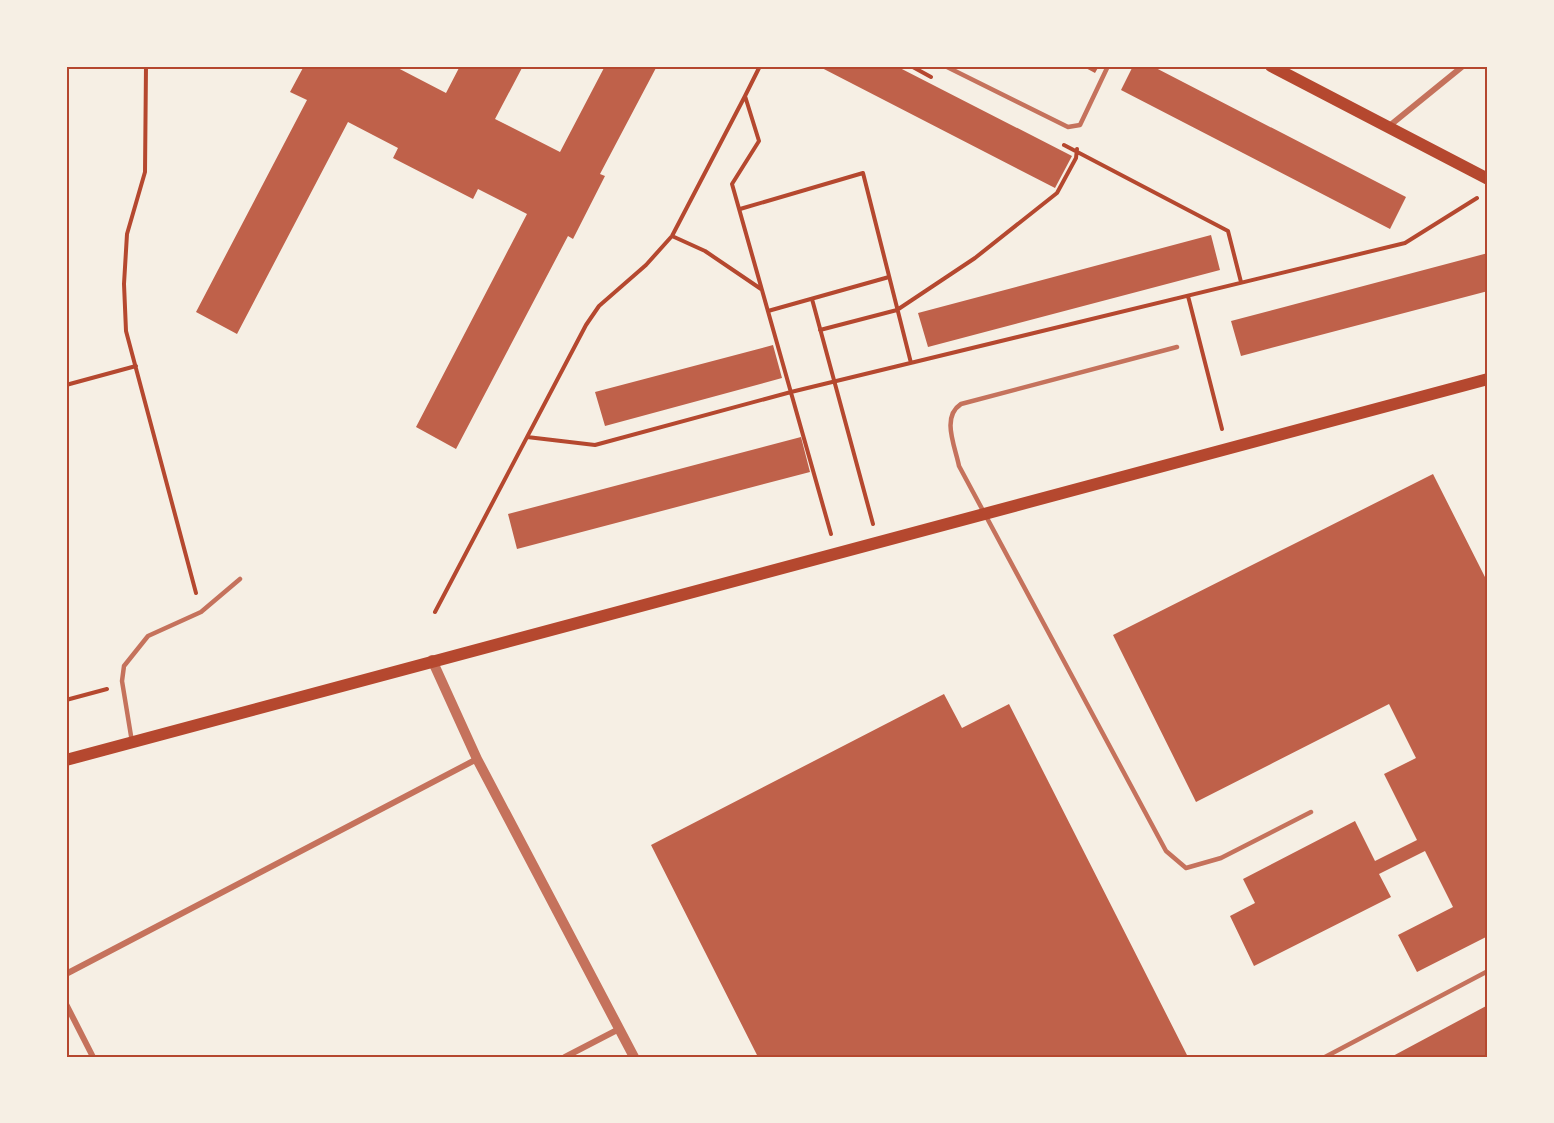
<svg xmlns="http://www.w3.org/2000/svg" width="1554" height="1123" viewBox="0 0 1554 1123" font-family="'Golos Text',sans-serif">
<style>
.building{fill:#bf614a}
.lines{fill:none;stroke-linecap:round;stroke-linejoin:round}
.path{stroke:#b5482f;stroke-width:4}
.service{stroke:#c5725c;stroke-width:4.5}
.minor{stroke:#c5725c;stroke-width:6}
.tertiary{stroke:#c5725c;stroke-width:10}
.secondary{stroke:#b5482f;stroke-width:12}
.neatline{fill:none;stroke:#b5482f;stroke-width:2}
</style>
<rect width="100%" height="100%" fill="#f6efe4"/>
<path class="building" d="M304 66H394L446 93 460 66H523L495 119 560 152 605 66H657L600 174 605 176 573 239 568 236 456 449 416 427 527 214 478 189 473 199 393 158 398 148 348 122 237 334 196 312 307 100 290 92Z
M818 66H896L1072 156 1055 188Z
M1082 66H1099L1095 73Z
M1133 66H1152L1406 197 1390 229 1121 90Z
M1211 235 1220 270 928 347 918 313Z
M1488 253V291L1241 356 1231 321Z
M773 345 782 378 605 426 595 392Z
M801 437 810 472 517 549 508 514Z
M1433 474 1488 583V936L1417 972 1398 935 1453 907 1425 851 1379 874 1391 897 1254 966 1230 916 1255 903 1243 879 1355 821 1375 861 1417 840 1384 774 1416 758 1389 704 1196 802 1113 635Z
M944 694 962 728 1009 704 1188 1057H758L651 845Z
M1488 1005V1057H1391Z"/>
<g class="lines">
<path class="path" d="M146 66 145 172 127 234 124 284 126 331 196 593
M760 66 745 96 759 141 732 184 831 534
M911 66 931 77
M1064 145 1228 231 1241 282
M740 209 863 173 911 363
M672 236 705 251 761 289
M1188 296 1222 429
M812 299 873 524
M768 311 889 277
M820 330 897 310 975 258 1057 193 1076 158 1077 149
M66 385 136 366
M527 437 595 445 791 392 1405 243 1477 198
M435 612 586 325 599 306 646 265 672 236 745 96
M66 700 107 689"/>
<path class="service" d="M945 66 1068 127 1080 125 1108 66
M1177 347 961 404C941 417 955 446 959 466L1166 851 1186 868 1221 858 1311 812
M132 742 122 681 124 666 148 636 201 612 240 579
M1325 1057 1488 971"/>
<path class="minor" d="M1388 127 1463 66
M66 974 477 759
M66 1004 93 1057
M565 1057 619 1029"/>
<path class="tertiary" d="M432 660 477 759 634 1057"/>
<path class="secondary" d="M1271 66 1488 179
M66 760 1488 379"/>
</g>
<rect width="1554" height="1123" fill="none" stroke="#f6efe4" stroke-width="135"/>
<rect x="68" y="68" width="1418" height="988" class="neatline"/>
</svg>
